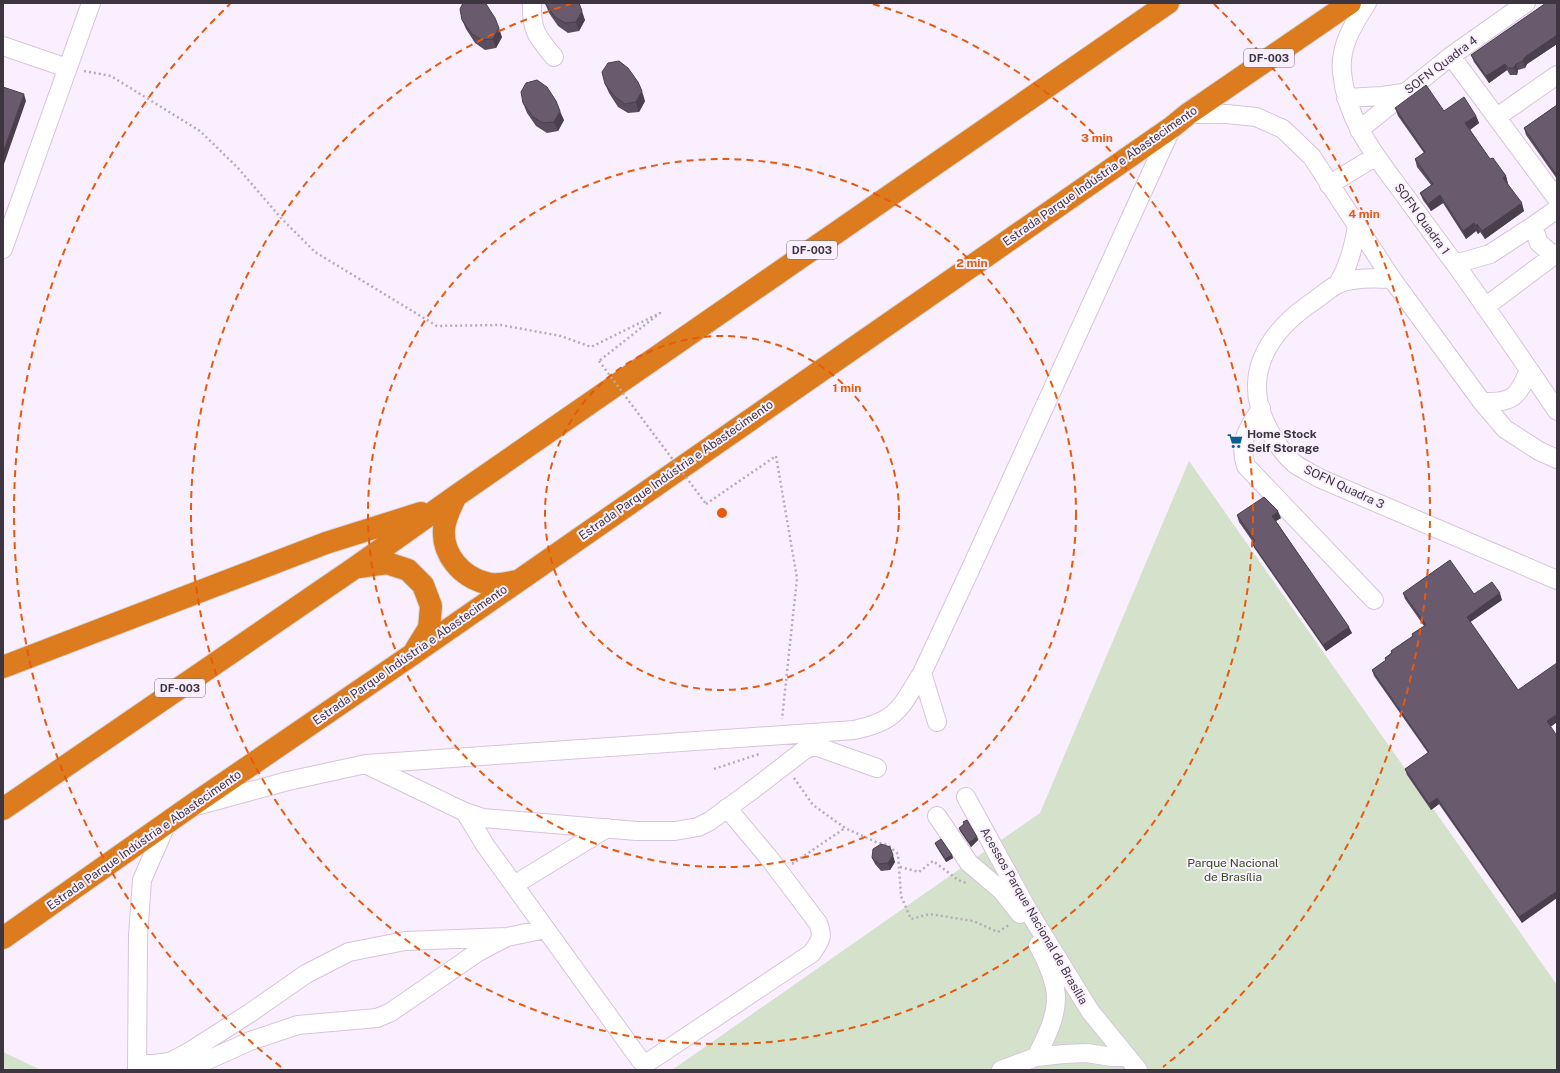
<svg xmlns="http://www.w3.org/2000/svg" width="1560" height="1073" viewBox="0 0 1560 1073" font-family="'Public Sans',sans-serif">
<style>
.park{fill:#d4e2cb}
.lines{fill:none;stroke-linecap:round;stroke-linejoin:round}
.minor-casing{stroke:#d6c4dc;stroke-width:20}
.highway-casing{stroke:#d8d7d9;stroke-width:24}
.path{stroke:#b5abb9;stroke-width:2.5;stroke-dasharray:2 3;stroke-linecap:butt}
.minor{stroke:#fff;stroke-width:18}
.highway{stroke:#dc7c1e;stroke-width:22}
.path-bridge{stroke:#b5abb9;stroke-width:2.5;stroke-dasharray:2 3;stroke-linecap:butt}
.wall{fill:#5a4d5f}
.shaded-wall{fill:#4a3f4d}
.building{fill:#695a6e;stroke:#4a3f4d}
.ring{fill:none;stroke:#e8590c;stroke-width:2;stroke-dasharray:7 5}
.labels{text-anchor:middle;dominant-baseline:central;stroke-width:4;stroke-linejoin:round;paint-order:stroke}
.shield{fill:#faeffe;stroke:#766e79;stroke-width:1}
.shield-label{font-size:11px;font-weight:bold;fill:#3d3640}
.street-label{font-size:12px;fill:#3d3640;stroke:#faeffe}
.poi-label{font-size:12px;font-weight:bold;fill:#3d3640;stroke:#faeffe;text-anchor:start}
.park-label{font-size:12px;fill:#334e1c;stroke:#faeffe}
.centre{fill:#e8590c;stroke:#faeffe;stroke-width:2}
.ring-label{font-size:12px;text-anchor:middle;font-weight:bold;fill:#e8590c;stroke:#faeffe;stroke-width:4;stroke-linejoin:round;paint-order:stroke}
</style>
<rect width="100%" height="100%" fill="#faeffe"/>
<path class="park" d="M1189 461 1557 985V1070H672L1040 813Z
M3 1052 41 1070H3Z"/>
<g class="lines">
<defs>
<path id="minor" d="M532 3C531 30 537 37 554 57
M1367 3C1354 23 1339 47 1342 72 1346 119 1373 153 1400 189 1419 215 1437 240 1456 265 1490 313 1524 362 1557 411
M3 46 67 68
M1451 56 1557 199
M1346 98 1382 96 1403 93
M1188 114H1227L1256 117 1283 129 1312 157 1392 279 1482 402 1505 429 1539 451 1557 459
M1497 117 1557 75
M1359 130 1451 56 1526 3
M1329 185 1376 156
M1533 226 1539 243 1553 255
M3 249 91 3
M1455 264 1490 254 1533 226 1557 209
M1392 279C1376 278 1353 277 1338 284 1328 289 1318 299 1308 305 1265 336 1241 379 1269 430 1276 443 1284 455 1295 464 1302 469 1311 473 1319 478L1557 580
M1338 284C1349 265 1353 248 1357 227
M1485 307 1557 253
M1482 402C1513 403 1518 397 1529 370
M1261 408C1248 429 1238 441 1246 466L1374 600
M937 722 922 673 971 568 1172 127
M367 765 465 812 483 818 637 831H675L698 827 710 821 751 791 803 751 810 747H818L877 768
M966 797 1029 912 1090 1011 1138 1070
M196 806 288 781 366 764 854 730C898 721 900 708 922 673
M465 812 485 845 641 1061 647 1062 650 1061 812 953C820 940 824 938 818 923L769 858 727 808
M937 816 969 863 1002 891 1020 914
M514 885 607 828
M1036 1057C1045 1039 1056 1019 1056 998 1056 981 1046 960 1038 945
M137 1064H153L170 1062 189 1052 250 1013 306 974 349 952 405 941 507 937
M137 1070 138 936 142 880 166 825
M186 1070 250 1041 298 1025 377 1018 391 1012 478 952 507 937 546 929
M1001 1070 1036 1057 1064 1054 1087 1053 1112 1057H1128"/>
<path id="highway" d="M456 496C451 506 445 518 444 529 442 555 462 577 486 583 496 586 508 583 517 581
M359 567 387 563 408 570 423 585 431 606 429 628 416 649
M3 667 326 543 421 513
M3 809 356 567 456 496 1168 3
M3 938 188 808 413 654 1172 127 1188 114 1350 3"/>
</defs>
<use href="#minor" class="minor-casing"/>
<use href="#highway" class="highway-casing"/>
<path class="path" d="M84 71 111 76 200 131 238 168 281 218 315 252 437 326 501 325 561 336 591 347 660 313 599 361
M706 504 776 456 797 578 782 719
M714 769 759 754
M794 778 813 805 845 828 876 842 888 845 898 854 901 896 911 919 930 914 973 921 998 932 1009 925
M792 864 845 828
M900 867 919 872 933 861 958 880 966 883"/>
<use href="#minor" class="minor"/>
<use href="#highway" class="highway"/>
<path class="path-bridge" d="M599 361 706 504"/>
</g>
<path class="wall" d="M545 3 585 20 579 31 568 33 558 26 549 13Z
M1557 3V44L1527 64 1525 68 1518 70 1517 75H1510L1507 70 1489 83 1474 62 1471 55Z
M462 20 502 37 496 48 485 50 475 43 466 29Z
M605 84 645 101 639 112 628 113 618 107 609 93Z
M523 103 564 120 558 131 547 133 536 126 527 113Z
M1557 105V179L1526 135 1524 128Z
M1395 108 1444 111 1476 116 1479 123 1470 130 1490 159 1506 176 1508 184 1524 211 1485 239 1480 232 1478 234 1476 231 1466 239 1443 203 1431 211 1423 200 1420 193 1431 185 1417 167 1415 159 1424 153 1398 116Z
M1237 515 1281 518 1276 521 1352 633 1326 651 1255 549 1252 543 1253 542 1239 522Z
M1403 593 1502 600 1470 622 1518 690 1557 722 1550 727 1522 923 1439 804 1431 810 1407 775 1405 769 1428 753 1374 676 1372 670 1386 661 1385 658 1391 653V651L1413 636 1412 634 1424 626 1405 599Z
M959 828 977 837 978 840 971 847 960 831Z
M935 843 952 855 953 858 946 862 936 846Z
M872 858 895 862 890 870 881 871 875 864Z"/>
<path class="shaded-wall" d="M582 11 585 20 579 31 576 22Z
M499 28 502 37 496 48 493 39Z
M1557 35V44L1527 64 1525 68 1523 61 1525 57Z
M1505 64 1507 70 1489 83 1486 76Z
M1516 64 1518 70 1517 75 1514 68Z
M642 91 645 101 639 112 636 102Z
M24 94 26 101 4 164 3 152Z
M560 111 564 120 558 131 554 122Z
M1476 116 1479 123 1468 131 1465 123Z
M1557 172V178L1555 173Z
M1506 176 1508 184 1506 185 1503 178Z
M1440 195 1443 203 1431 211 1428 204Z
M1522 203 1524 211 1485 239 1482 231Z
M1474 223 1476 231 1466 239 1463 231Z
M1477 224 1480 232 1478 234 1475 226Z
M1278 511 1281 518 1274 522 1272 516Z
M1500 593 1502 600 1469 623 1467 617Z
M1349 627 1352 633 1326 651 1323 645Z
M1557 714V722L1549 728 1547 721Z
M1437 798 1439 804 1431 810 1429 804Z
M977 837 978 840 971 847 969 843Z
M893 855 895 862 890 870 888 863Z
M952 855 953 858 946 862 945 859Z
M1557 891V898L1522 923 1519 917Z"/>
<path class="building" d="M463 3H484L486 4 495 18 499 28 493 39 482 40 472 34 462 20 460 9Z
M545 3H579L582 11 576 22 565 23 555 17Z
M1546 3H1557V35L1525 57 1523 61 1516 64 1514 68H1508L1505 64 1486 76 1471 55Z
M619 61 628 68 638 82 642 91 636 102 625 104 615 97 605 84 602 72 608 63Z
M537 80 547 87 556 101 560 111 554 122 543 123 533 117 523 103 521 92 526 83Z
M1426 85 1444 111 1464 97 1476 116 1465 123 1490 159 1493 158 1506 176 1503 178 1522 203 1482 231 1477 224 1475 226 1474 223 1463 231 1440 195 1428 204 1420 193 1433 184 1415 159 1425 152 1395 108Z
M3 87 24 94 3 152Z
M1557 105V172L1555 173 1524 128Z
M1264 497 1278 511 1272 516 1349 627 1323 645 1252 543 1255 541 1237 515Z
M1450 560 1474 594 1492 582 1500 593 1467 617 1518 690 1557 663V714L1547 721 1557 736V891L1519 917 1437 798 1429 804 1405 769 1429 752 1372 670 1386 660 1385 658 1392 653 1391 651 1413 636 1412 634 1426 625 1403 593Z
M967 820 977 837 969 843 959 828 964 824 963 822Z
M941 839 952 855 945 859 935 843Z
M881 844 890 847 893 855 888 863 879 864 872 858 873 849Z"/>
<g class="ring">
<circle cx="722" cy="513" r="177"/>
<circle cx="722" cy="513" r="354"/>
<path d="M873 4A531 531 0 1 1 571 4"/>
<path d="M281 1067A708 708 0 0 1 230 4M1214 4A708 708 0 0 1 1163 1067"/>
</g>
<defs>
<symbol id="supermarket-bare" viewBox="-9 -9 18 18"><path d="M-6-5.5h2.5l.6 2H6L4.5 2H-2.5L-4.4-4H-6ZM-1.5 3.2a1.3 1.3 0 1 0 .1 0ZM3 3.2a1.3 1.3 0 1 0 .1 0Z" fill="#075f90" stroke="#faeffe" stroke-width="2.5" paint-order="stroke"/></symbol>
</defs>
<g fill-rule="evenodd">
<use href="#supermarket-bare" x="1224" y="430" width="22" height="22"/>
</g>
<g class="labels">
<g class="shield">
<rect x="1244" y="49" width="50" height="18" rx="3"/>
<rect x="787" y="241" width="50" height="18" rx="3"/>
<rect x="155" y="679" width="50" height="18" rx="3"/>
</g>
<g class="shield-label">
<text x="1269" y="58">DF-003</text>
<text x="812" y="250">DF-003</text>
<text x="180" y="688">DF-003</text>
</g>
<g class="street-label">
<text transform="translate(1441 65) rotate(-37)">SOFN Quadra 4</text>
<text transform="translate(1100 176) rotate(-35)">Estrada Parque Indústria e Abastecimento</text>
<text transform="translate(1422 219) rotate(54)">SOFN Quadra 1</text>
<text transform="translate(676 470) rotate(-35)">Estrada Parque Indústria e Abastecimento</text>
<text transform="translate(1344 487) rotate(25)">SOFN Quadra 3</text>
<text transform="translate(410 655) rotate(-35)">Estrada Parque Indústria e Abastecimento</text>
<text transform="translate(144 840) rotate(-35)">Estrada Parque Indústria e Abastecimento</text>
<text transform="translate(1034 916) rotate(60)">Acessos Parque Nacional de Brasília</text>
</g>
<g class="poi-label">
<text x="1247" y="434">Home Stock<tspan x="1247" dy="14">Self Storage</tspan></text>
</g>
<g class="park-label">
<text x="1233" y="863">Parque Nacional<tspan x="1233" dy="14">de Brasília</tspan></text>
</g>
</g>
<circle cx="722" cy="513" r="6" class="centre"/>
<g class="ring-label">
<text x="1097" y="142">3 min</text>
<text x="1364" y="218">4 min</text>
<text x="972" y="267">2 min</text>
<text x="847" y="392">1 min</text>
</g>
<rect width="1560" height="1073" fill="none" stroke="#3d3640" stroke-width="8"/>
</svg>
